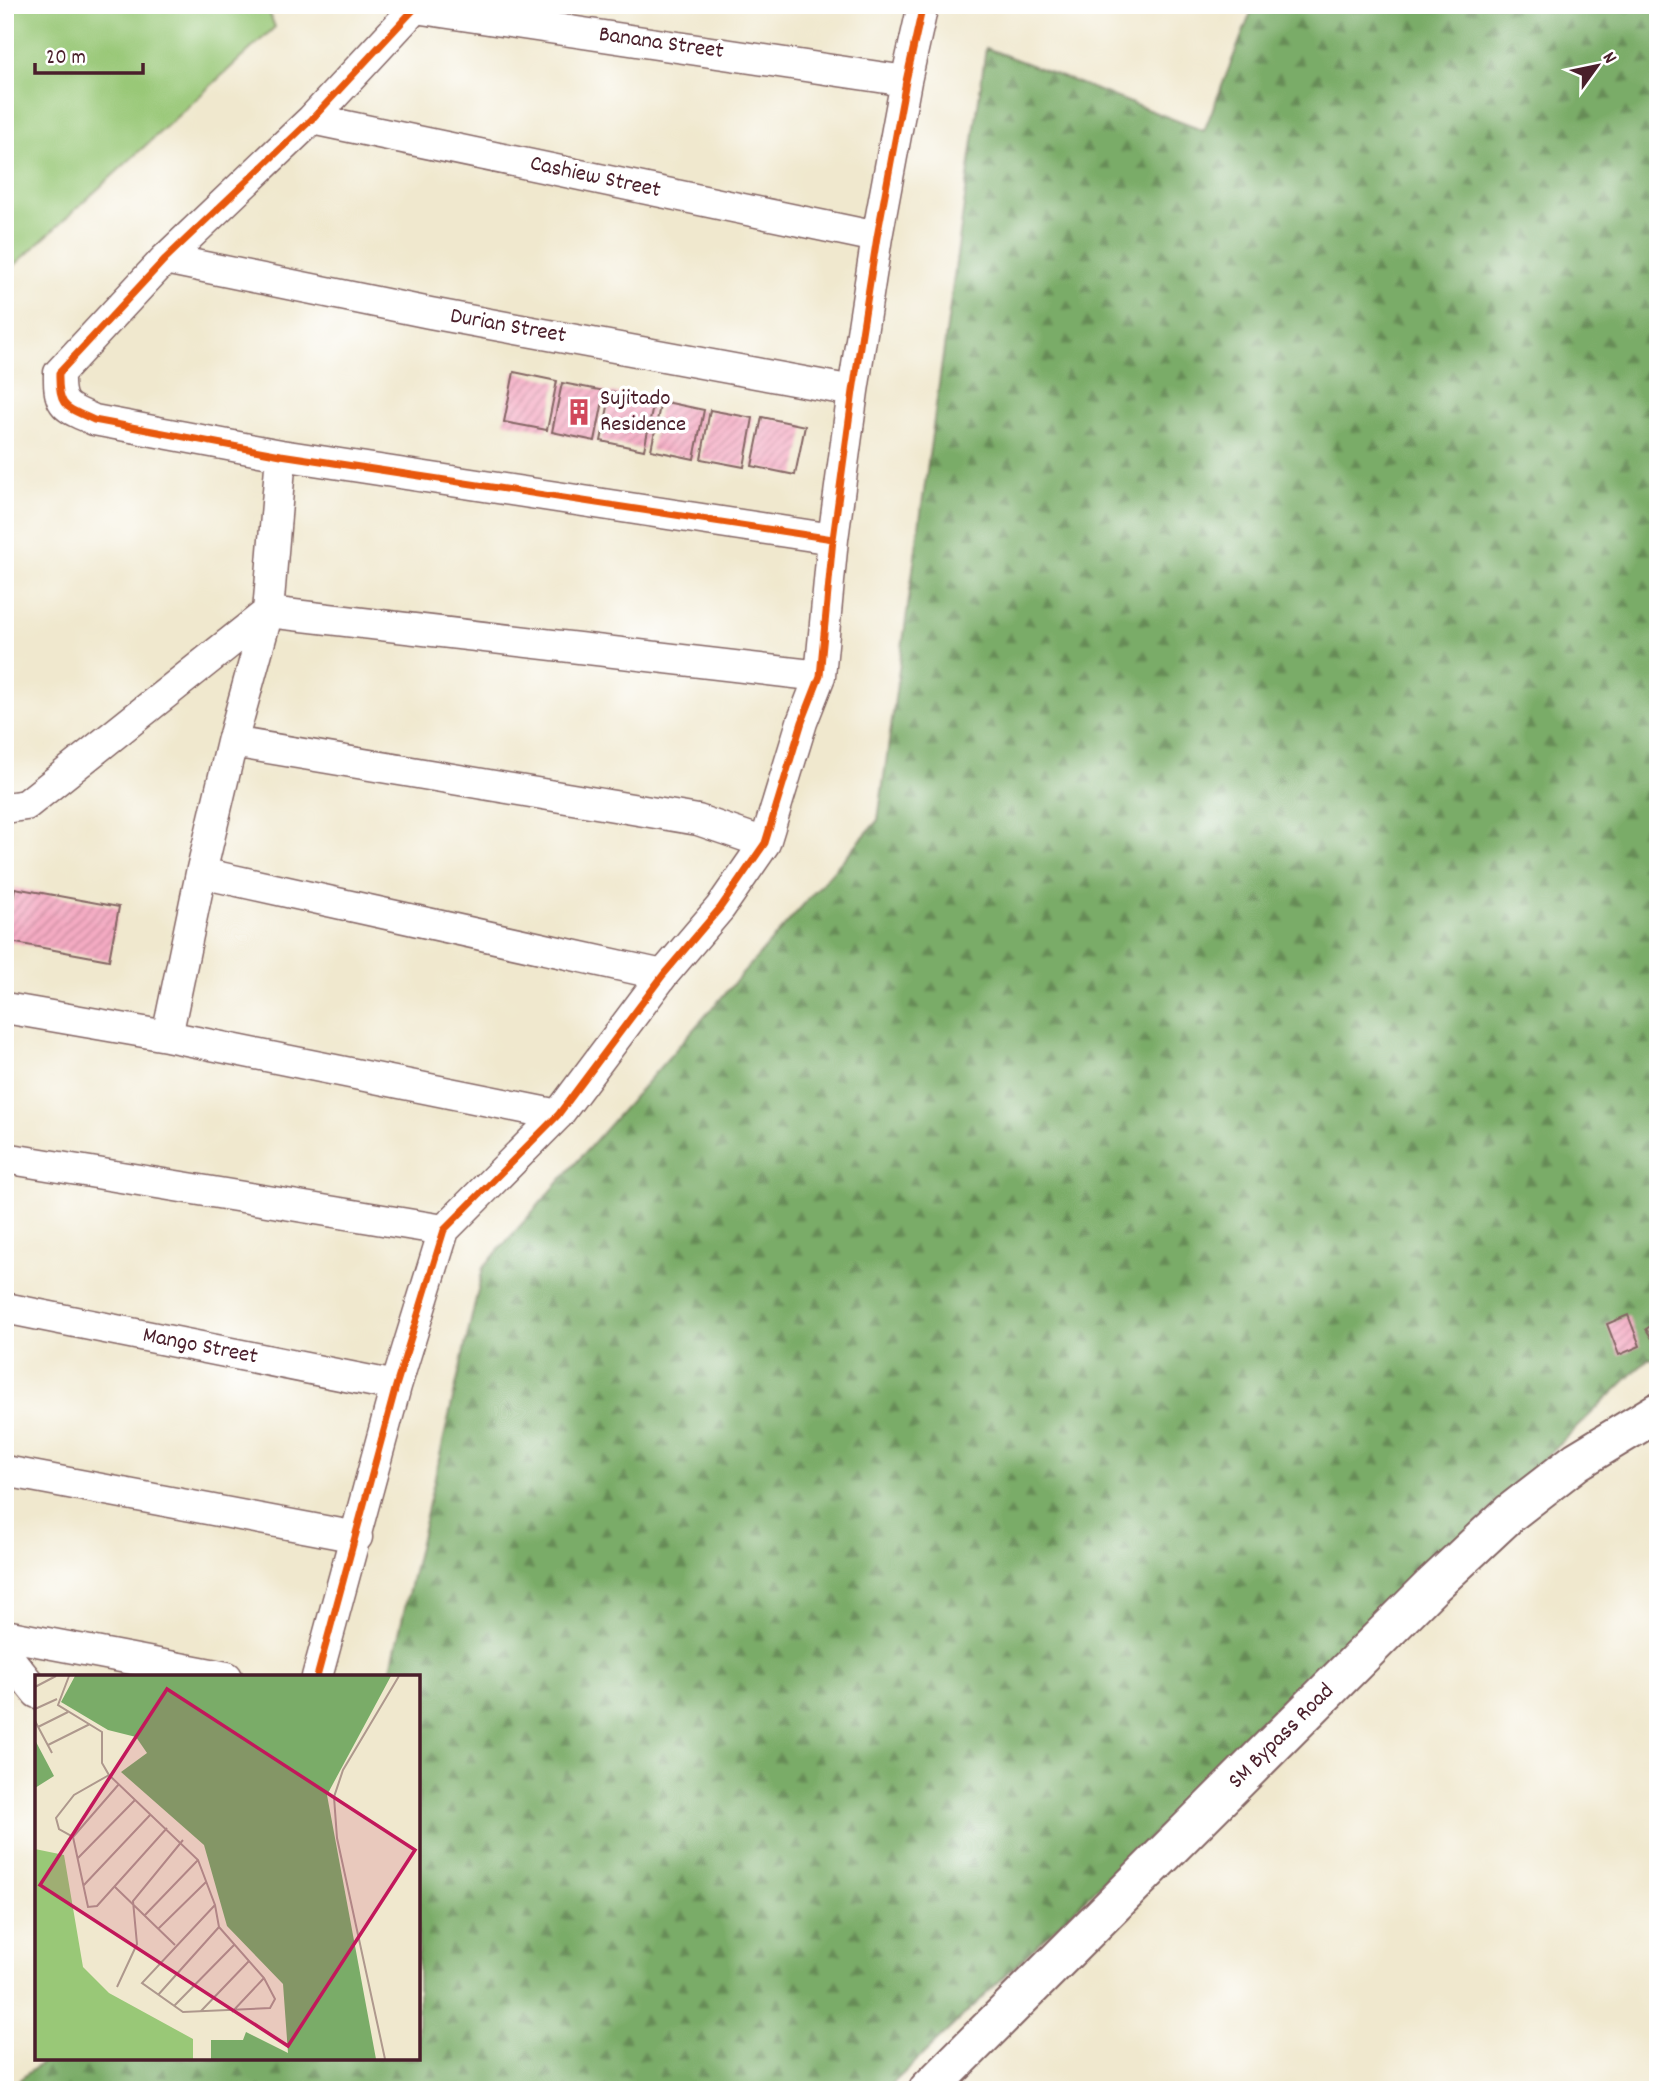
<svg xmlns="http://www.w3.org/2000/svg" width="1663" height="2095" viewBox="0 0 1663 2095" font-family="Dekko,sans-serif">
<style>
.green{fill:#99c877;stroke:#727451;stroke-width:2}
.forest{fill:url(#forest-firs);stroke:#62664a;stroke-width:2}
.building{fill:url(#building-hatch)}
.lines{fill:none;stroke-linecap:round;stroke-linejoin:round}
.street-casing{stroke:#846564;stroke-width:33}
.secondary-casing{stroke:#846564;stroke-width:42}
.street{stroke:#fff;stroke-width:30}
.secondary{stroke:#fff;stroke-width:38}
.cycleway-casing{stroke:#fff;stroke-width:11}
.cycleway{stroke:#e8590c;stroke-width:7}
.labels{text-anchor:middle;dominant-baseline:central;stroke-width:7;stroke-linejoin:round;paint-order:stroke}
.street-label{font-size:23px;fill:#4a1f2b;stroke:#fff}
.poi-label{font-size:23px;fill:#4a1f2b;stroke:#fff;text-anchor:start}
.inset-road{fill:none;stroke:#ae988d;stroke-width:2}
.view{fill:#c2185b;fill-opacity:0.15;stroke:#c2185b;stroke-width:3.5}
.inset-edge{fill:none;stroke:#4a1f2b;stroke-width:3.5}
</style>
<defs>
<pattern id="forest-firs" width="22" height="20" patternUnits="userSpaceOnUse" patternTransform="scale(1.75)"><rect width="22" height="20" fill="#7aac68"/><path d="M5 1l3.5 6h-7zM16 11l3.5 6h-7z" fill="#668b56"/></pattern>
<pattern id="building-hatch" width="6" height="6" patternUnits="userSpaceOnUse" patternTransform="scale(1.75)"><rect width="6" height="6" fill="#f5abc3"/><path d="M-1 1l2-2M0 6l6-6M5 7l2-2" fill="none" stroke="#c88b9f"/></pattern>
</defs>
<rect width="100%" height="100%" fill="#fff"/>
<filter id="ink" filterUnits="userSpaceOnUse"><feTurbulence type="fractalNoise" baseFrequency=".0143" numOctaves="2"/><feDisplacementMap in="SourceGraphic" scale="14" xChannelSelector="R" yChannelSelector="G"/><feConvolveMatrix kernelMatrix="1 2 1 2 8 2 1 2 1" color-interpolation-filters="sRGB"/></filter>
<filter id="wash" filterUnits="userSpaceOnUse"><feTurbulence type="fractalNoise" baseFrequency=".00686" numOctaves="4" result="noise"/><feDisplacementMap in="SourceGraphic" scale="28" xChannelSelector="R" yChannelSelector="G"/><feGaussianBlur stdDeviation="1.57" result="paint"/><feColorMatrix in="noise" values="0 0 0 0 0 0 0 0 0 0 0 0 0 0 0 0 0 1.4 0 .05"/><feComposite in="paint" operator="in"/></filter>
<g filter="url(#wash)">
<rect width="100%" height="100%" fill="#f0e8ce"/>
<path class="green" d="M5 5H266L275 27 5 274Z"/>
<path class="forest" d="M1254 5H1658V1358L1648 1359 886 2090H6L48 2058H418V1677H389L483 1268 878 820 986 48 1204 131Z"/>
<g id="blocks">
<path class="building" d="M514 372 557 381 547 430 504 422Z
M562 383 605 391 595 441 552 432Z
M611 392 654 401 644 450 601 441Z
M661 401 704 410 694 459 651 450Z
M710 410 753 418 744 467 701 459Z
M762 417 805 426 795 475 752 466Z
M15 888 119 907 109 960 5 941Z
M1628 1315 1640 1346 1619 1355 1607 1324Z
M1658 1321V1348L1646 1329Z"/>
</g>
</g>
<g filter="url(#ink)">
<use href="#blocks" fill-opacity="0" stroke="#846564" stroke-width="2"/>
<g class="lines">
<defs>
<path id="street" d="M415 5V8L312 119 165 259 59 373C58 408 66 407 94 420L281 455 833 539
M415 8 906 81
M312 119 877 237
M165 259 430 313 853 391
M232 742 698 820 765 843
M5 808 26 805 268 612 820 676
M201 873 663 975
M5 1008 167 1036 558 1115
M167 1036 201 873 232 742 268 612 281 455
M5 1158 444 1230
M5 1308 396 1386
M5 1471 357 1537
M5 1635 227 1677
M5 1653 37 1693
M317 1677 396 1386 444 1230 558 1115 663 975 720 908 765 843 802 722 820 676 833 539 853 391 877 237 906 81 923 5"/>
<path id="secondary" d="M928 2090 1432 1586 1510 1513 1577 1461 1658 1412"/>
</defs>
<use href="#street" class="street-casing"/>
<use href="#secondary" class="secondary-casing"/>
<use href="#street" class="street"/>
<use href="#secondary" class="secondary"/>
<defs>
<path id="cycleway" d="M415 5V8L312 119 165 259 59 373C58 408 66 407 94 420L281 455 833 539
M317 1677 396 1386 444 1230 558 1115 663 975 720 908 765 843 802 722 820 676 833 539 853 391 877 237 906 81 923 5"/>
</defs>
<use href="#cycleway" class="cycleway-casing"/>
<use href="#cycleway" class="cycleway"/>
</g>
</g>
<defs>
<symbol id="building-bare" viewBox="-9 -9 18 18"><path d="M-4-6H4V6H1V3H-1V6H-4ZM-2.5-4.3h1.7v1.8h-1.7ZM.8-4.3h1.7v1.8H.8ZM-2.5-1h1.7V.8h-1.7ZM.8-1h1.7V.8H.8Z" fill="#d1495b" stroke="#fff" stroke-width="2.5" paint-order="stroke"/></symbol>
</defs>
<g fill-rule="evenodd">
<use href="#building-bare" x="560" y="393" width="38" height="38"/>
</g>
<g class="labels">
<g class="street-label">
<text transform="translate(661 44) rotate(8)">Banana Street</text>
<text transform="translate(595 178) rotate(12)">Cashiew Street</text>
<text transform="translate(508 327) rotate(10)">Durian Street</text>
<text transform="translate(200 1347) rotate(11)">Mango Street</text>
<text transform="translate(1282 1737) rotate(-45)">SM Bypass Road</text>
</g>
<g class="poi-label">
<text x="600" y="399">Sujitado<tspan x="600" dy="26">Residence</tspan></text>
</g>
</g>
<g transform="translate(35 1675)">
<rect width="385" height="385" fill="#f0e8ce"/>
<path d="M0 174 29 180 48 292 74 318 158 364V384H0Z" fill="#99c877"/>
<path d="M40 1H356L292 120 341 384H176V365H208L211 357 253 378 248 309 192 251 169 170 86 97 112 78 101 62 73 55 26 27ZM0 65 19 101 0 113Z" fill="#7aac68"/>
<path class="inset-road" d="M34 1 23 30 67 57V88L74 100 163 185 180 230 184 252 229 303 240 324 235 333 148 337 107 308 180 230M0 12 21 1M0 34 22 24M0 46 17 78M3 52 33 37M13 70 55 49M74 100 39 120 21 143 24 154 38 162 53 232 62 231 132 153M38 162 84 109M43 183 100 125M48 211 116 139M80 212 140 270M110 240 163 185M123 254 171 207M82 312 102 269 98 226 148 165M123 320 184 252M139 331 199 270M166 336 214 286M197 337 229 303M350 384 302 163 299 122 308 95 364 1"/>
<path class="view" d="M132 14 380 175 253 371 5 210Z"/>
<rect width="385" height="385" class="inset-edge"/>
</g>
<rect width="1663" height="2095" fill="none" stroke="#fff" stroke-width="28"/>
<g transform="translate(1597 66) rotate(57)" stroke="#ffffff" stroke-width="5" paint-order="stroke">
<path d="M0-5L12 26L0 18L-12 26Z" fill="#4a1f2b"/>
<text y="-10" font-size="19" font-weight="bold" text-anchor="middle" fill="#4a1f2b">N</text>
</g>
<path d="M35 63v10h108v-10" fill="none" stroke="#4a1f2b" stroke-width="3.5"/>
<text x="46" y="63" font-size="21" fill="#4a1f2b" stroke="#ffffff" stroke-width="5" paint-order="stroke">20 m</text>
</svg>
